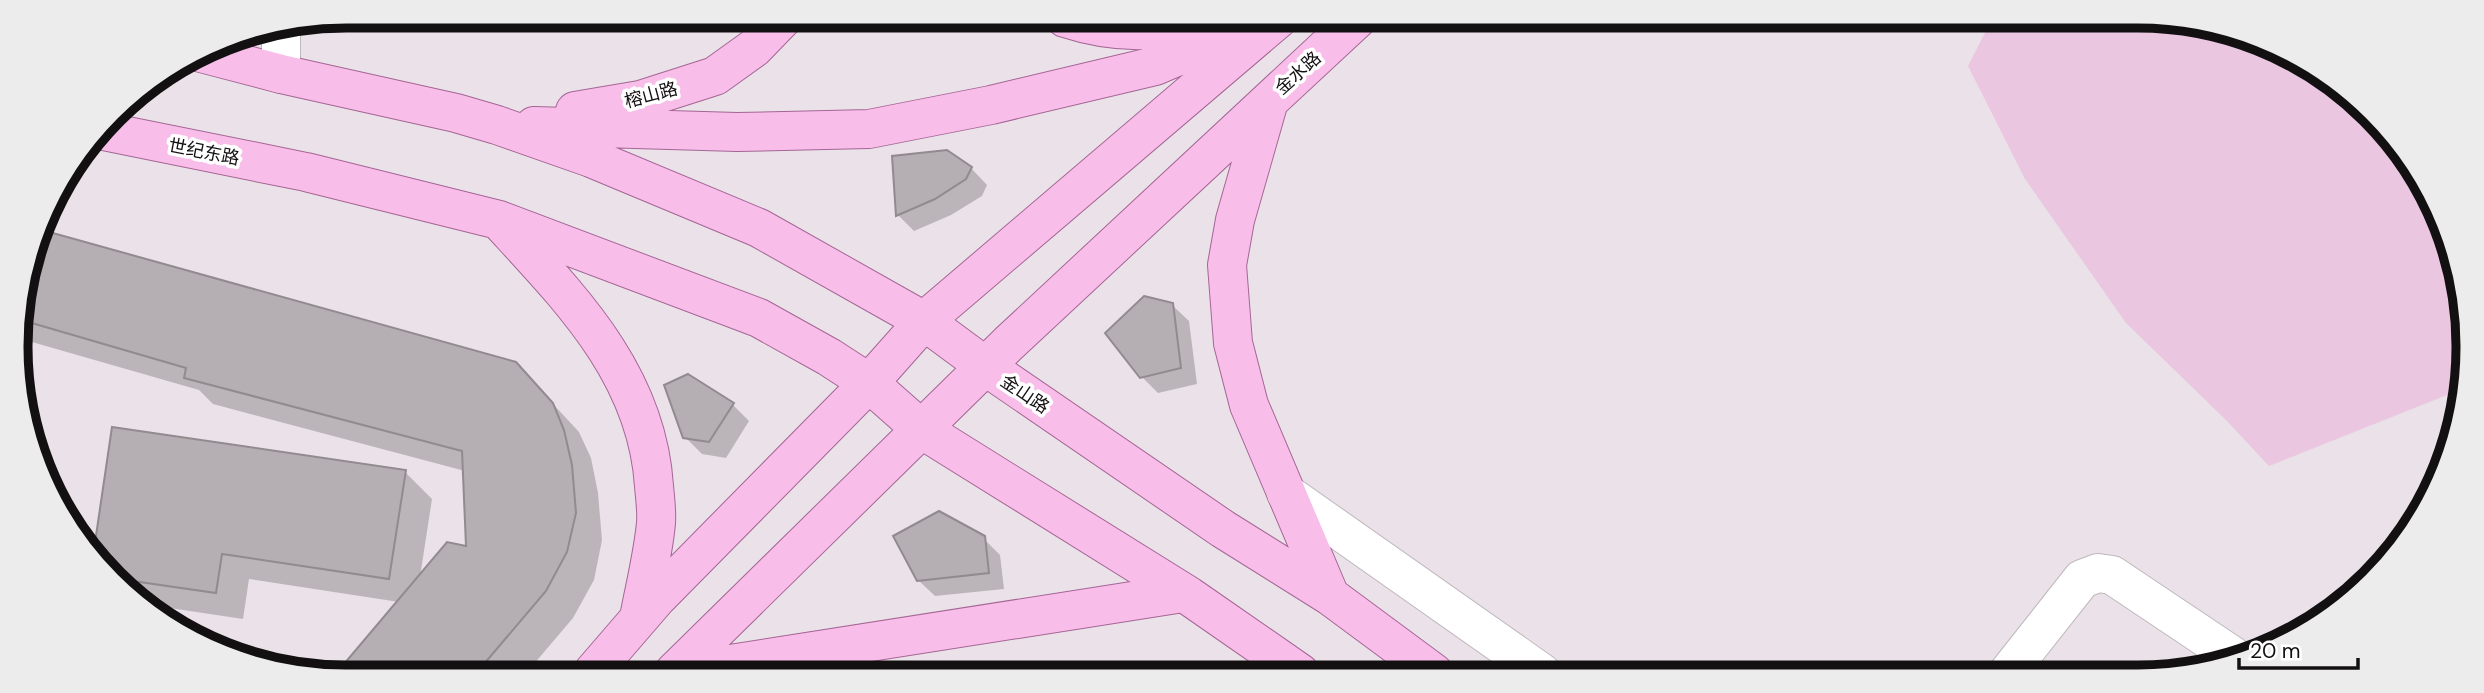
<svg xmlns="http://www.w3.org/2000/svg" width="2484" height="693" viewBox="0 0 2484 693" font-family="'DM Sans','Noto Sans SC',sans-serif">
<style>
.green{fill:#eac6e0}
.shadow{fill:#0003}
.building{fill:#b5aeb3;stroke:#928a8f;stroke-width:2}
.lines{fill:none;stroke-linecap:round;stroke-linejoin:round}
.minor-casing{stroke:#beb7bc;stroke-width:40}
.major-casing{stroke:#a56595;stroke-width:40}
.minor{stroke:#fff;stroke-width:38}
.major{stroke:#f8bee9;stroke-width:38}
.labels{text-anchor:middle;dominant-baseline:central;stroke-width:7;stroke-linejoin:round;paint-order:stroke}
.street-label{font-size:18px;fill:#131012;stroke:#fff}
.rim{fill:none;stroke:#131012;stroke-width:9}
</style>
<rect width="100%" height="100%" fill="#eae2e8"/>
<path class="green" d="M1991 21 2202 22 2321 71 2412 162 2462 282V389L2269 466 2227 421 2126 323 2025 179 1968 66Z"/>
<path class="shadow" d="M971 168 987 185 982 196 951 215 914 231 898 215Z
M41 232 515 363 579 432 591 458 598 493 602 540 594 580 573 618 528 671H340L399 602 249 579 243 619 150 605 95 557 405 472 432 499 420 577 468 548 465 471 213 404 199 390 18 338 16 324Z
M1172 305 1189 321 1197 384 1158 393 1142 377Z
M733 405 749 421 726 458 702 454 685 437Z
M983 538 1000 555 1004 589 935 596 918 580Z"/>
<path class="building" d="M947 150 972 167 966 179 935 199 896 216 892 156Z
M42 230 516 362 553 403 564 430 572 465 576 513 567 552 546 591 478 671H338L447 542 466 546 462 451 184 378 186 368 18 319Z
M1144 296 1173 303 1181 368 1140 378 1105 333Z
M688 374 734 403 709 442 683 438 664 385Z
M112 427 406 470 389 579 222 554 216 593 119 579 114 574 116 563 98 560 93 556Z
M939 511 985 536 989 573 917 581 893 536Z"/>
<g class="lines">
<defs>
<path id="minor" d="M281 29V74
M1286 493 1542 673
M2007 674 2082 579 2098 573 2112 575 2236 658"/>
<path id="major" d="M1065 18C1126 38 1165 30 1226 19
M201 53 281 74 456 113 497 125 591 158 759 228 924 321 985 366 1223 529 1330 596 1434 673
M1269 101 1235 220 1227 265 1233 343 1249 405 1330 596
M575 111 640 100 715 76 754 48 784 17
M534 126 737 132 869 129 991 105 1155 66 1256 23
M103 131 306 172 499 220 759 318 829 357 869 383 921 429 1189 596 1300 673
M503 225C573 301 647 376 654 486 655 498 657 511 656 523 653 555 645 586 639 618
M593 672 656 599 869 383 924 321 1278 19
M674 672 1009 343 1357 19
M679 672 1183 593"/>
</defs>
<use href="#minor" class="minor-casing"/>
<use href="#major" class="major-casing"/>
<use href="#minor" class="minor"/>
<use href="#major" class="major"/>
</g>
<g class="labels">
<g class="street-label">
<text transform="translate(1298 73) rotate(-42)">金水路</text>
<text transform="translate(651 95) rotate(-15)">榕山路</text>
<text transform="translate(204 152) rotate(11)">世纪东路</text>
<text transform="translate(1025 394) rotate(34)">金山路</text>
</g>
</g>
<path d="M0 0H2484V693H0ZM346 28H2138A318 318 0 0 1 2456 346V347A318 318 0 0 1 2138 665H346A318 318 0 0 1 28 347V346A318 318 0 0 1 346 28Z" fill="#ececec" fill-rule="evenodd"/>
<path class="rim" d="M346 28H2138A318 318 0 0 1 2456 346V347A318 318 0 0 1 2138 665H346A318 318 0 0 1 28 347V346A318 318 0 0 1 346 28Z"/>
<path d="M2239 658v10h119v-10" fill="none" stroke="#131012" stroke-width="3.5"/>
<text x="2250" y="658" font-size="21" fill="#131012" stroke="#ffffff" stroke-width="5" paint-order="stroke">20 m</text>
</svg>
